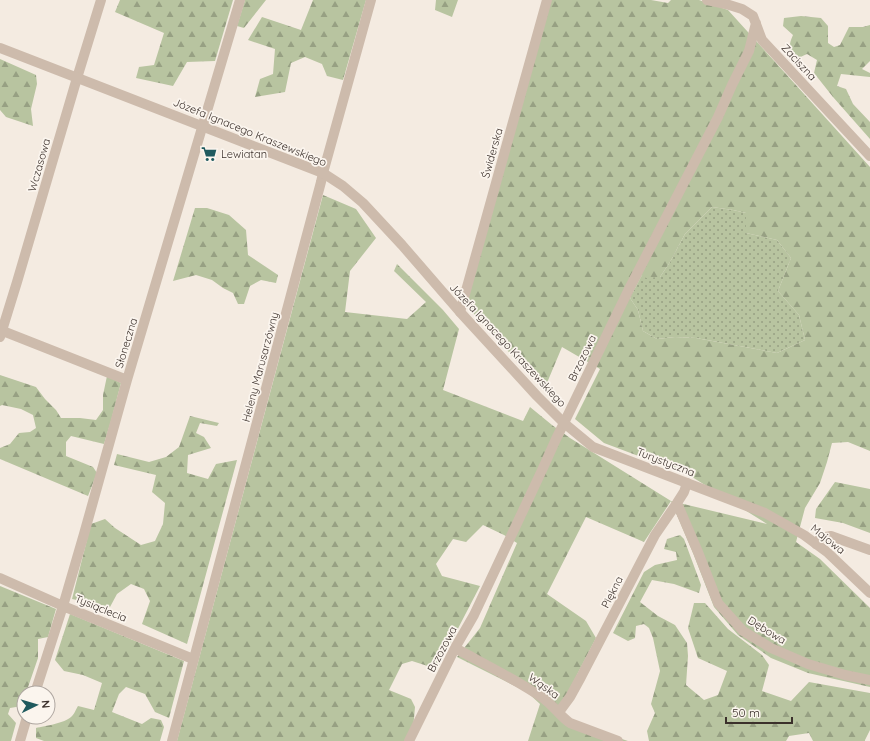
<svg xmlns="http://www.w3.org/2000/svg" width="870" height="741" viewBox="0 0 870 741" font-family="Quicksand,sans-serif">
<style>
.grass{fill:url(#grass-dots)}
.forest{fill:url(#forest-firs);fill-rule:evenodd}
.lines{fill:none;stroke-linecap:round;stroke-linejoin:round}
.minor{stroke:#cdbbac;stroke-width:10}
.tertiary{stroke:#cdbbac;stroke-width:10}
.labels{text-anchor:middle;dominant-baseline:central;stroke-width:3.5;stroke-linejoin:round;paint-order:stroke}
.street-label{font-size:11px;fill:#3b302b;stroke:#fbf5ee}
.poi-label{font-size:11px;fill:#3b302b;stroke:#fbf5ee;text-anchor:start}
</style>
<defs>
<pattern id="grass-dots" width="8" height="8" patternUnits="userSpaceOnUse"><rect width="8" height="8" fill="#b8c4a0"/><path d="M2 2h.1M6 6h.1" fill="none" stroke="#97a083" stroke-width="1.8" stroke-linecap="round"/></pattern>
<pattern id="forest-firs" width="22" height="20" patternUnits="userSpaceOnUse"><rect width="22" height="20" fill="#b8c4a0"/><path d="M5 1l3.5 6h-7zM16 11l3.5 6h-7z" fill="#97a083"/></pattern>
</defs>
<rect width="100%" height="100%" fill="#f4ebe1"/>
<path class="grass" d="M712 207 733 210 746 213V233L777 240 791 258 778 291 799 315 805 340 777 353 696 338 675 337 657 339 643 331 638 310 630 298 642 275 660 277 670 262 685 234Z"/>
<path class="forest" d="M120 0H233L215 61 187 62 173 86 136 78 139 67 154 65 164 33 115 12Z
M245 0H266L244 28 237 26Z
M313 0H366L343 80 327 76 322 64 305 57 291 63 285 92 255 97 260 79 273 74 275 49 248 40 262 17 301 30Z
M436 0H458L452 17 435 10Z
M551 0H651L668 3 671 0H699L728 10 870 167V451L848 442 832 443 827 462 820 483 805 508 796 542 820 559 870 608V687L808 673 771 658 738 635 714 607 693 553 671 501 644 542 586 517 547 594 586 621 596 638 565 698V720L628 741H528L540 704 527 692 457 657 480 628 517 543 504 535 483 525 466 542 453 539 436 564 442 576 480 586 437 669 412 661 402 664 389 690 411 699 415 707 412 741H177L323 195 356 209 376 238 350 271 345 312 407 319 426 302 394 271 397 264 443 310 459 329 443 390 523 421 530 407 552 425 570 438 671 501 767 524 689 475 604 443 575 419 600 369 562 347 544 390 473 313 466 301ZM712 207 733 210 746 213V233L777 240 791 258 778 291 799 315 805 340 777 353 696 338 675 337 657 339 643 331 638 310 630 298 642 275 646 278 660 277 670 262 685 234Z
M801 16 821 18 828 26V43L834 47 840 45 849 27H863L870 25V61L862 69 870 73V77L841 74 837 86 846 89 853 104 870 122V139L833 97 814 73 817 60 807 54 796 59C789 50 788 46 793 35L783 26 784 18Z
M0 59 36 75 37 84 31 109 33 126 6 117 0 110Z
M195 208H207L229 215 246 230 248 255 278 275 276 283 261 280 250 286 244 304H238L233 293 223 288 212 280 196 275 173 281Z
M0 375 36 387 45 399 56 410 61 418H80L96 420 103 410V395L107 376 121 383 111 421 104 444 71 436 66 442V456L93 467 97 473 88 496 0 459V448L10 444 19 433 30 432 36 428 33 415 21 409 2 405 0 406Z
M190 416 219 423 217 426 200 423 196 433 204 437 211 448 188 455 187 473 208 479 216 464 237 460 187 644 142 624 150 601 144 589 131 584 117 594 110 607 72 599 91 524 105 519 115 528 141 545 155 541 163 524 165 503 152 492 156 475 114 465 117 454 149 462 166 457 179 447Z
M835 482 870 489V533L843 523 815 518 816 509Z
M680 535 684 539 701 585 699 593 674 584 652 580 640 602 658 616 675 625 687 643 688 656 686 685 704 700 718 695 727 671 698 658 688 628 694 603H705L728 629 762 655 769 665 762 691 791 701 809 682 870 693V730L865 740V741H813L809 733 789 736 786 741H649L647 731 655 713 651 704 660 671 653 638 649 628 644 624 636 626 635 638 628 641 613 633 644 572 655 565 677 560 676 552 664 549 667 539Z
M0 586 56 609 48 637 38 639V658L26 693H24V700L22 706 10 708 8 714 16 723 11 741H0Z
M70 614 184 661 169 718 155 712 145 694 126 687 119 694 112 712 142 724 151 718 161 720 164 727 160 741H44L36 738V728C45 726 65 723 71 717 74 715 76 709 78 706L94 710 102 683 83 675 64 671 55 660Z"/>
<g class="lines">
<path class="minor" d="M707 0 726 4 742 9 753 16 762 40 870 156
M460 312 547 0
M0 330 127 380
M0 337 17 282 77 78 101 0
M677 503 698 552 718 603 743 631 771 648 808 664 845 675 870 680
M816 544 820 538 831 536 870 550
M0 578 63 606 193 659
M455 648C484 664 515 679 543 698 553 705 560 716 570 723L618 741
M35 693 63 606 84 534 127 380 240 0
M559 712 570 697 581 677 655 535 677 503 684 492 687 483
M20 741 27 717
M172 741 321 182 323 173 371 0
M409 741 455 648 474 615 543 468 556 439 564 423 630 287 718 117 732 85 749 51 756 23"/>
<path class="tertiary" d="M0 48 323 173 343 186 363 203 402 245 460 312 537 396 564 423 593 447 765 513 804 535 827 552 870 593"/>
</g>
<defs>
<symbol id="supermarket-bare" viewBox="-9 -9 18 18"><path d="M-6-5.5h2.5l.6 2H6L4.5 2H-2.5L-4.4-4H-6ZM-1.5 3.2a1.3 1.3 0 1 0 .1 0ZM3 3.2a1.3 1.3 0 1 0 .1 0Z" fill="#1f5a5e" stroke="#fbf5ee" stroke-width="2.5" paint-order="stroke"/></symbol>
</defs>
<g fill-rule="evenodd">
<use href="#supermarket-bare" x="198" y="143" width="22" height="22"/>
</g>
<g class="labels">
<g class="street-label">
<text transform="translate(799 62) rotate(47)">Zaciszna</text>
<text transform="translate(250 132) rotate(22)">Józefa Ignacego Kraszewskiego</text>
<text transform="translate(492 153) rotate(-74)">Świderska</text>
<text transform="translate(39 165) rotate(-74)">Wczasowa</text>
<text transform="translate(126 343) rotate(-73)">Słoneczna</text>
<text transform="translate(508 345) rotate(47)">Józefa Ignacego Kraszewskiego</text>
<text transform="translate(582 358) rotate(-64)">Brzozowa</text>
<text transform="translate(260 367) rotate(-75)">Heleny Marusarzówny</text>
<text transform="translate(666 462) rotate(21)">Turystyczna</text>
<text transform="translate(828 539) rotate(39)">Majowa</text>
<text transform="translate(612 592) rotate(-63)">Piękna</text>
<text transform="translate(101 608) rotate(22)">Tysiąclecia</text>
<text transform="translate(767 630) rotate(32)">Dębowa</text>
<text transform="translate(442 649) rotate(-62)">Brzozowa</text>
<text transform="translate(544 686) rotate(36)">Wąska</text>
</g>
<g class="poi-label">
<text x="221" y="154">Lewiatan</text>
</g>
</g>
<g transform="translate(36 705) rotate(85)"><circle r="19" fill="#fbf5ee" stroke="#aea6a0"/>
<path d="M0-3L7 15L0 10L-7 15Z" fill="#1f5a5e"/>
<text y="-6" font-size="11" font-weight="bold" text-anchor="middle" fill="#3b302b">N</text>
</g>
<path d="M726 717v6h66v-6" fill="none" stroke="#3b302b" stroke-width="2"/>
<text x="732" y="717" font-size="12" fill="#3b302b" stroke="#fbf5ee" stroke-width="3" paint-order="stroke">50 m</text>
</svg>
